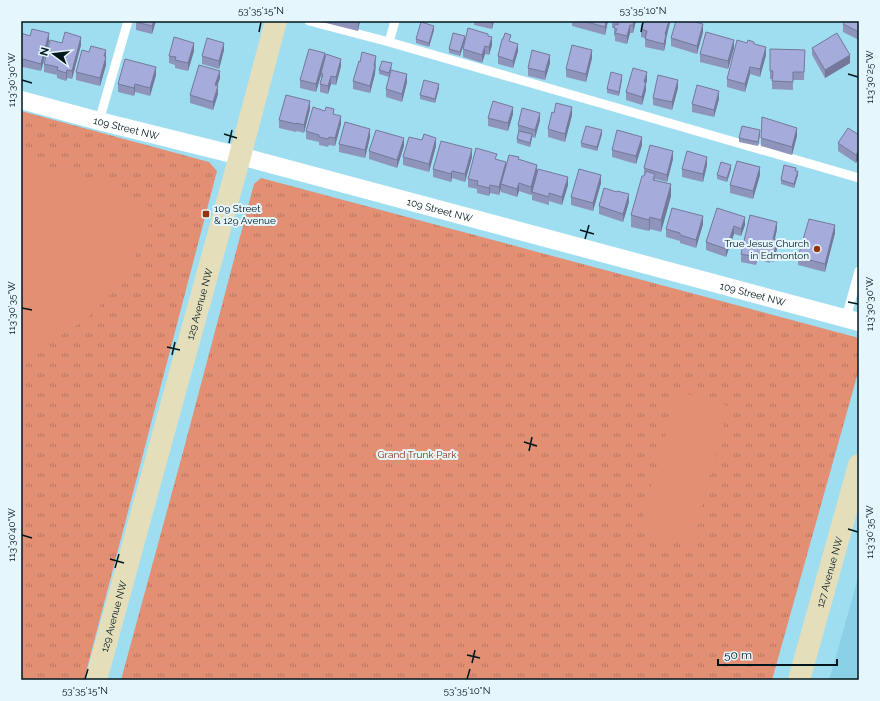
<svg xmlns="http://www.w3.org/2000/svg" width="880" height="701" viewBox="0 0 880 701" font-family="Raleway,sans-serif">
<style>
.built{fill:#8ad0e6}
.park{fill:url(#park-tufts)}
.pitch{fill:#e28f74}
.lines{fill:none;stroke-linecap:round;stroke-linejoin:round}
.lane{stroke:#fff;stroke-width:9}
.street{stroke:#fff;stroke-width:18}
.secondary{stroke:#e4debb;stroke-width:22}
.wall{fill:#8e94bc}
.shaded-wall{fill:#747899}
.building{fill:#a5acdb;stroke:#747899}
.ticks{fill:none;stroke:#00161d;stroke-width:1.5}
.poi-dot{fill:#99330a;stroke:#e5f7fd;stroke-width:1.5}
.labels{text-anchor:middle;dominant-baseline:central;stroke-width:4;stroke-linejoin:round;paint-order:stroke}
.street-label{font-size:10px;fill:#00161d;stroke:#e5f7fd}
.poi-label{font-size:10px;fill:#00161d;stroke:#e5f7fd;text-anchor:start}
.park-label{font-size:10px;fill:#8e2f09;stroke:#e5f7fd}
.neatline{fill:none;stroke:#00161d;stroke-width:1.5}
.ticks-label{font-size:10px;text-anchor:middle;fill:#00161d}
</style>
<defs>
<pattern id="park-tufts" width="24" height="20" patternUnits="userSpaceOnUse"><rect width="24" height="20" fill="#e28f74"/><path d="M3 7l-1-3M5 7V3M7 7l1-3M15 17l-1-3M17 17v-4M19 17l1-3" fill="none" stroke="#b5745f"/></pattern>
</defs>
<rect width="100%" height="100%" fill="#9fdef1"/>
<path class="built" d="M859 574V680H829L844 628Z"/>
<path class="park" d="M21 111 209 162 217 171 84 680H21Z
M261 178 859 338V369L772 680H121L183 452 254 184Z"/>
<path class="pitch" d="M21 159 123 190 154 210 141 245 121 284 88 318 52 341 21 358Z
M677 391 729 406 691 546 639 532Z"/>
<g class="lines">
<path class="lane" d="M309 21 389 42 859 178
M389 42 395 21
M99 121 128 21
M846 318 859 271"/>
<path class="street" id="s1" d="M21 100 99 121 240 156 859 322"/>
<g class="secondary">
<path id="s2" d="M96 680 163 435 240 156 276 21"/>
<path id="s3" d="M799 680 859 465"/>
</g>
</g>
<path class="wall" d="M136 21H156L152 34 136 30Z
M318 21H360L358 31Z
M474 21H494L492 29 474 25Z
M572 21H608L605 35 572 26Z
M612 21H636L633 33H630L627 44 615 41V36H614V28H612Z
M670 21 664 51 645 47V38L641 37V29Z
M859 21V40L843 32V24Z
M434 30 429 47 416 43V39Z
M703 32 697 54 671 46V38Z
M21 33 49 41 41 71 23 67V68H21Z
M488 36 492 45 489 55 485 54 482 63 463 57V49Z
M465 40 460 56 449 53V49Z
M511 42 518 51 513 68 498 64V56Z
M62 43 81 45 72 79 67 78 66 81 57 78V75L44 72V64Z
M747 43 754 44 766 55 760 77 750 74 745 92 727 87V79Z
M734 48 728 69 700 62V54Z
M812 48 850 63 825 78 812 55Z
M770 49 805 50 804 80H793V90L772 89V79H770Z
M106 50V65L100 86 76 80V72L89 52Z
M224 50 219 69 202 64V56Z
M194 51 188 71 175 68V65L169 63V56Z
M592 58 586 82 566 77V69Z
M325 59 341 66 336 85 331 84 328 94 320 92V84L321 79V75L316 92 300 88V80Z
M550 63 545 80 528 76V68Z
M376 64 375 74 370 93 353 89V81Z
M392 67 391 70 407 82 402 102 386 97V89L389 77 379 74V70Z
M156 75 150 96 135 92 134 96 118 92V84Z
M220 78 217 86 218 94 213 110 190 103V95Z
M622 79 619 96 607 93V89Z
M647 80 646 84V90L642 105 626 100V92Z
M439 88 435 103 420 99V95Z
M678 88 672 110 653 105V98Z
M719 99 714 117 692 112V104Z
M310 109 304 133 297 131 296 132 279 128V120Z
M554 113 572 115 565 142 548 137V129Z
M334 114 341 124 335 146 329 145 328 147 319 145V142L306 139V131Z
M513 114 508 131 488 126V118Z
M540 120 535 138 532 137 530 147 517 143V139L518 133V125Z
M602 134 597 151 581 147V143Z
M760 134 758 146 739 142V138Z
M859 135V158L856 163 838 151V143Z
M797 136 792 155 761 146V138Z
M370 137 365 158 339 152V144Z
M642 145 636 164 612 157V150Z
M404 146 397 168 369 159V151Z
M436 146 429 172 403 165V157Z
M472 157 465 182 452 178 451 182 433 177V169Z
M673 159 667 182 655 179V180L671 196 661 232 650 229 649 231 631 227V215L644 176V168Z
M497 160 506 166 519 160 537 171 568 185 562 205 549 201V205L532 200V194L531 195 519 191 517 197 501 192V188L499 195 490 193 489 196 477 193V189L468 187V179Z
M707 165 703 182 682 177V169Z
M731 169 727 182 717 179V175Z
M796 171 798 175 794 188 781 184V180Z
M760 175 753 199 730 193V185Z
M601 183 593 211 571 205V197Z
M617 192 629 202 623 222 599 214V206Z
M717 208 745 225 741 236 734 234 726 257 706 250V242Z
M703 224 696 248 680 243V241L666 237V229Z
M777 229 775 239 777 248 774 262 770 261V263L757 259 756 265 741 262V254Z
M835 233 825 272 798 265V257Z"/>
<path class="shaded-wall" d="M154 21H156L152 34V26Z
M358 21H360L358 31Z
M492 21H494L492 29Z
M606 21H608L605 35V27Z
M634 21H636L633 33V25Z
M669 21H670V23L666 38V42L664 51V44L665 34Z
M703 24V32L697 54V46Z
M630 25V33L627 44V36Z
M434 26V30L429 47V43Z
M49 33V41L41 71V64Z
M465 36V40L460 56V52Z
M81 37V45L72 79V71Z
M492 37V45L489 55V47Z
M734 40V48L728 69V61Z
M194 43V51L188 71V63Z
M224 43V50L219 69V61Z
M518 44V51L513 68V61Z
M485 46V54L482 63V55Z
M766 47V55L760 77V69Z
M106 50V65L100 86V78Z
M592 50V58L586 82V74Z
M325 53V61L316 92V84Z
M550 55V63L545 80V72Z
M850 55V63L825 78V70Z
M376 56 375 74 370 93V86Z
M341 59V66L336 85V77Z
M156 67V75L150 96V88Z
M750 67V74L745 92V84Z
M67 70V78L66 81V73Z
M220 71V78L215 93V85Z
M647 72V80L646 84V90L642 105V97L644 82Z
M407 74V82L402 102V94Z
M622 75V79L619 96V92Z
M331 76V84L328 94V86Z
M678 80V88L672 110V102Z
M135 84V92L134 96V88Z
M439 84V88L435 103V99Z
M218 86V94L213 110V102Z
M719 91V99L714 117V110Z
M310 101V109L304 133V125Z
M513 107V114L508 131V123Z
M572 107V115L565 142V134Z
M540 113V120L535 138V130Z
M341 116V124L335 146V138Z
M797 128V136L792 155V147Z
M370 129V137L365 158V150Z
M602 130V134L597 151V147Z
M760 130V134L758 146V142Z
M532 134V138L530 147V143Z
M642 137V145L636 164V156Z
M404 138V146L397 168V160Z
M436 138V146L429 172V164Z
M472 149V157L465 182V174Z
M859 150V158L856 163V155Z
M673 151V159L667 182V175Z
M707 157V165L703 182V174Z
M506 162V170L501 184V188L499 195V187Z
M537 165V172L531 195V187Z
M731 165V169L727 182V178Z
M760 167V175L753 199V191Z
M452 171V178L451 182V174Z
M798 171V175L794 188V184Z
M601 175V183L593 211V203Z
M568 177V185L562 205V197Z
M519 183V191L517 197V189Z
M671 184V196L661 232V220Z
M490 185V193L489 196V188Z
M629 194V202L623 222V214Z
M703 216V224L696 248V240Z
M650 217V229L649 231V220Z
M745 217V225L741 236V229Z
M777 222V229L773 247V239Z
M835 225V233L825 272V264Z
M734 226V234L726 257V249Z
M777 240V248L774 262V254Z
M757 252V259L756 265V257Z"/>
<path class="building" d="M136 21H154L152 26 136 22Z
M583 21H606L605 27Z
M616 21H634L633 25H630L627 36 615 33 617 29 614 28 615 24 618 25V22Z
M643 21H669L665 34H666L664 44 645 39 647 31 641 29Z
M676 21H691L703 24 697 46 671 38Z
M845 21H859V32L843 24Z
M421 22 434 26 429 43 416 39Z
M468 28 488 34V36L492 37 489 47 485 46 482 55 463 49Z
M32 29 49 33 41 64 23 59V60H21V33L30 36Z
M65 32 81 37 72 71 67 70 66 73 57 70 58 67 44 64 50 40 62 43Z
M706 32 734 40 728 61 700 54Z
M453 33 465 36 460 52 449 49Z
M505 33 511 35 509 41 518 44 513 61 498 56 502 39H503Z
M837 33 850 55 825 70 812 48Z
M174 37 194 43 188 63 175 60 176 57 169 56Z
M207 38 224 43 219 61 202 56Z
M737 40 747 43 748 40 754 42V44L766 47 760 69 750 67 745 84 727 79Z
M572 45 592 50 586 74 566 69Z
M91 46 106 50 104 56 106 57 100 78 76 72 82 50 89 52Z
M309 49 325 53 316 84 300 80Z
M770 49 805 50 804 72H793V82L772 81 773 71H770Z
M532 50 550 55 545 72 528 68Z
M362 52 376 56 374 66H375L370 86 353 81 359 61 360 62Z
M326 54 341 59 336 77 331 76 328 86 320 84 323 74 321 73Z
M125 59 156 67 150 88 135 84 134 88 118 84Z
M382 61 392 63 389 73 379 70Z
M199 65 220 71 215 85 218 86 213 102 190 95Z
M633 68 647 72 644 82H646L642 97 626 92Z
M391 70 407 74 402 94 386 89Z
M611 72 622 75 619 92 607 89Z
M658 75 678 80 672 102 653 98Z
M424 80 439 84 435 99 420 95Z
M697 85 719 91 714 110 692 104Z
M286 95 310 101 304 125 297 123 296 124 279 120Z
M493 101 513 107 508 123 488 118Z
M556 103 572 107 565 134 548 129 552 112 554 113Z
M313 107 325 111 326 107 334 109 333 114 341 116 335 138 329 137 328 139 319 137V135L306 131Z
M522 108 540 113 535 130 518 125Z
M762 117 797 128 792 147 761 138Z
M345 122 370 129 365 150 339 144Z
M586 126 602 130 597 147 581 143Z
M742 126 760 130 758 142 739 138Z
M848 128 859 135V150L856 155 838 143Z
M376 130 404 138 397 160 369 151Z
M617 130 642 137 636 156 612 150Z
M519 131 532 134 530 143 517 139Z
M424 134 436 138 429 164 403 157 409 137 422 140Z
M441 141 472 149 465 174 452 171 451 174 433 169Z
M650 145 673 151 667 175 644 168Z
M476 148 497 154 495 159 506 162 499 187 490 185 489 188 477 185 478 181 468 179Z
M687 151 707 157 703 174 682 169Z
M509 155 519 157 518 159 537 165 531 187 519 183 517 189 501 184Z
M737 161 760 167 753 191 730 185Z
M721 162 731 165 727 178 717 175Z
M784 165 796 168 795 171H798L794 184 781 180Z
M538 169 568 177 562 197 549 193V197L532 192Z
M579 169 601 175 593 203 571 197Z
M646 171 655 174 653 180 671 184 661 220 650 217 649 220 631 215 642 176H644Z
M604 188 617 192V191L629 194 623 214 599 206Z
M672 208 703 216 696 240 680 235V233L666 229Z
M717 208 745 217 741 229 734 226 726 249 706 242Z
M750 215 777 222 773 239 777 240 774 254H770V255L757 252 756 257 741 254Z
M809 219 835 225 825 264 798 257Z"/>
<path class="ticks" d="M259 32 261 22M641 32 643 22M848 74 858 77M22 80 32 83M224 134 237 138M229 143 232 130M580 230 594 234M585 239 589 225M848 302 858 304M22 308 32 310M167 347 180 350M172 355 175 342M524 442 537 446M529 451 532 437M848 529 858 532M22 535 32 538M110 559 124 563M115 568 119 554M467 655 480 658M472 663 475 650M85 679 88 669M467 679 470 669"/>
<g class="poi-dot">
<rect x="202" y="210" width="8" height="8" rx="2"/>
<circle cx="817" cy="249" r="4"/>
</g>
<g class="labels">
<g class="street-label">
<text stroke="none"><textPath href="#s1" startOffset="109">109 Street NW</textPath></text>
<text stroke="none"><textPath href="#s1" startOffset="433">109 Street NW</textPath></text>
<text stroke="none"><textPath href="#s1" startOffset="757">109 Street NW</textPath></text>
<text stroke="none"><textPath href="#s2" startOffset="390">129 Avenue NW</textPath></text>
<text stroke="none"><textPath href="#s3" startOffset="112">127 Avenue NW</textPath></text>
<text stroke="none"><textPath href="#s2" startOffset="66">129 Avenue NW</textPath></text>
</g>
<g class="poi-label">
<text x="214" y="208">109 Street<tspan x="214" dy="12">&amp; 129 Avenue</tspan></text>
<text x="809" y="243" text-anchor="end">True Jesus Church<tspan x="809" dy="12">in Edmonton</tspan></text>
</g>
<g class="park-label">
<text x="417" y="454">Grand Trunk Park</text>
</g>
</g>
<rect width="880" height="701" fill="none" stroke="#e5f7fd" stroke-width="44"/>
<g transform="translate(54 54) rotate(285)" stroke="#e5f7fd" stroke-width="3" paint-order="stroke">
<path d="M0-3L7 15L0 10L-7 15Z" fill="#00161d"/>
<text y="-6" font-size="11" font-weight="bold" text-anchor="middle" fill="#00161d">N</text>
</g>
<path d="M718 659v6h119v-6" fill="none" stroke="#00161d" stroke-width="2"/>
<text x="724" y="659" font-size="12" fill="#00161d" stroke="#e5f7fd" stroke-width="3" paint-order="stroke">50 m</text>
<rect x="22" y="22" width="836" height="657" class="neatline"/>
<g class="ticks-label">
<text x="261" y="14">53°35'15"N</text>
<text x="643" y="14">53°35'10"N</text>
<text transform="translate(869 77) rotate(-90)" y="4">113°30'25"W</text>
<text transform="translate(11 80) rotate(-90)" y="4">113°30'30"W</text>
<text transform="translate(869 304) rotate(-90)" y="4">113°30'30"W</text>
<text transform="translate(11 308) rotate(-90)" y="4">113°30'35"W</text>
<text transform="translate(869 532) rotate(-90)" y="4">113°30'35"W</text>
<text transform="translate(11 535) rotate(-90)" y="4">113°30'40"W</text>
<text x="85" y="694">53°35'15"N</text>
<text x="467" y="694">53°35'10"N</text>
</g>
</svg>
